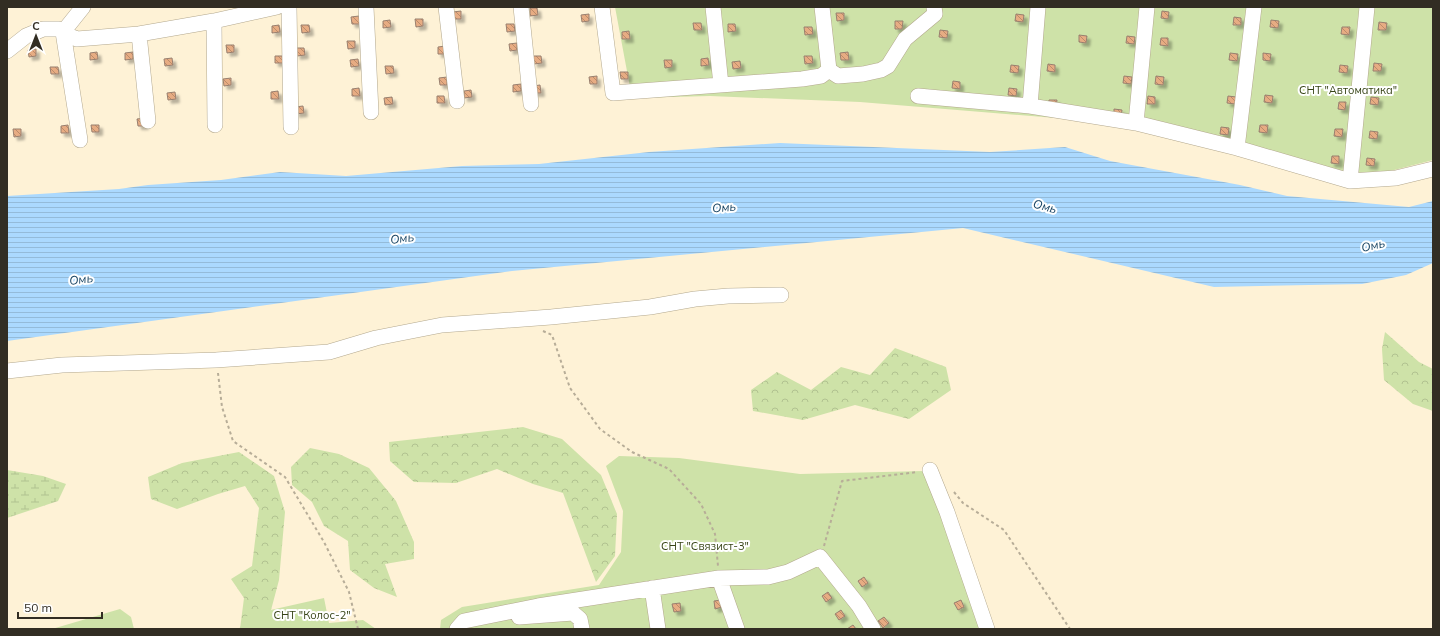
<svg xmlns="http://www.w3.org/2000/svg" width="1440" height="636" viewBox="0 0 1440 636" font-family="Mulish,sans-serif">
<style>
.forest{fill:url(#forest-crowns)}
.wetland{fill:url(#wetland-marsh)}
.garden{fill:#cee2a8}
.water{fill:url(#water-rules)}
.building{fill:url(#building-back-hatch);stroke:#987f6f;filter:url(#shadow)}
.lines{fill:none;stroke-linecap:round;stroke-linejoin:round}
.minor-casing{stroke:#b3a88e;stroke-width:16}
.path{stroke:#b7ad98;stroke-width:2;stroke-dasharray:3 3;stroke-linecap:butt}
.minor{stroke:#fff;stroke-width:15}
.labels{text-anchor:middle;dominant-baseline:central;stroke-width:4;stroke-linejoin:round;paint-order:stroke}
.park-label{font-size:11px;fill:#364315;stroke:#fff}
.water-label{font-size:12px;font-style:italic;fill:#174362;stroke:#fff}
</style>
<defs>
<pattern id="forest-crowns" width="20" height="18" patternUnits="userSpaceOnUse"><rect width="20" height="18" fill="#cee2a8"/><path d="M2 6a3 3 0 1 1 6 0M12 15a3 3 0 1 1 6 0" fill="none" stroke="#b1c290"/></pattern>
<pattern id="wetland-marsh" width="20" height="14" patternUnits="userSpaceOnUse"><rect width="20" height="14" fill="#cee2a8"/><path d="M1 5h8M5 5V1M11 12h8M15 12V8" fill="none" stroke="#b1c290"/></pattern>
<pattern id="water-rules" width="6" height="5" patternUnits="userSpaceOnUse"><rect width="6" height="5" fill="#abd9fe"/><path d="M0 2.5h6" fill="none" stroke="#94bbd9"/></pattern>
<pattern id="building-back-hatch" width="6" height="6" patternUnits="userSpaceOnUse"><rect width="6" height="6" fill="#e7ac83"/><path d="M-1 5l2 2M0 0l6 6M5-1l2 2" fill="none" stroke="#bc8c6b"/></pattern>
<filter id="shadow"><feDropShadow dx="3.5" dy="3.5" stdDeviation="1" flood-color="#0004"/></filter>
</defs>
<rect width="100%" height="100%" fill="#fef2d6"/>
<path class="forest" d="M1385 332 1419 362 1433 369V411L1413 404 1384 380 1382 349Z
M895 348 946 367 951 390 909 419 855 405 803 420 753 411 751 390 777 372 811 390 841 367 870 375Z
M523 427 562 439 601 475 617 514 615 556 596 582 563 493 533 484 497 469 456 483 414 482 390 461 389 442Z
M310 448 339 454 369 468 396 501 414 542V559L385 564 397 597 374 588 350 570 348 541 324 526 312 502 292 485 291 467Z
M239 452 274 476 285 512 279 580 266 629H240L244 598 231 579 252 566 259 508 245 486 218 494 177 509 151 499 148 477 182 463Z"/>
<path class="wetland" d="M7 470 43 476 66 484 58 501 7 518Z"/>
<path class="garden" d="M615 7H1433V160L1367 177 1136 126 1056 118 860 102 710 96 632 98Z
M619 456 679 458 800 474 924 471 990 629H440L441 620 462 607 599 585 621 552 623 511 606 466Z
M324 598 329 623 363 620 376 629H239L248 615Z
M120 609 131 617 134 629H52Z"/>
<path class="water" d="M780 143 990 152 1065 147 1110 161 1240 185 1287 196 1409 207 1433 201V263L1406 275 1362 284 1214 287 963 228 512 271 7 341V196L119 189 148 185 221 180 280 172 346 176 462 166 539 164 649 152Z"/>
<path class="building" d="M530 8H537L538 15 530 16Z
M461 11V19H454L453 12Z
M1162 11 1169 12 1168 19 1161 18Z
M836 13H844V20L837 21Z
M589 14V21L582 22 581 15Z
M1016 14 1024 15 1023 22 1015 21Z
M359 16 360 24H352L351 17Z
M1234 17 1241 18V25H1233Z
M415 19H423V26L416 27Z
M390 20 391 27 383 28V21Z
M1271 20 1279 21 1278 28 1270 27Z
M895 21H903L902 29H895Z
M1379 22 1387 23 1386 30H1378Z
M693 23H701L702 30H694Z
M506 24H514L515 31 507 32Z
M728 24H735L736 31 728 32Z
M279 25 280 32 272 33V26Z
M301 25H309L310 32 302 33Z
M804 27H812L813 34 805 35Z
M1342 27H1350L1349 35 1341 34Z
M940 30 948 31 947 38 939 37Z
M629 31 630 39H622V32Z
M1079 35 1087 36 1086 43 1079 42Z
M1127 36 1135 37 1134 44 1126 43Z
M1161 38H1168V46L1160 45Z
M347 41H355V48L348 49Z
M517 43V50L510 51 509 44Z
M226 45H234V52L227 53Z
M446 46V54H438V47Z
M296 48H304L305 55 297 56Z
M36 49V56L29 57 28 50Z
M97 52 98 59 90 60V53Z
M133 52V59L125 60V53Z
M848 52 849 60H841L840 53Z
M1230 53 1238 54 1237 61 1229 60Z
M1263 53 1271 54 1270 61 1263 60Z
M275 56H282L283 63H275Z
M533 56H541L542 63 534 64Z
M804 56H812L813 63 805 64Z
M172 58 173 65 165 66 164 59Z
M708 58 709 65 701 66V59Z
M358 59 359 66 351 67 350 60Z
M664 60H672V67L665 68Z
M740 61 741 68 733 69 732 62Z
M1374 63 1382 64 1381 71H1373Z
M1048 64 1055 65V72L1047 71Z
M1011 65 1019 66 1018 73 1010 72Z
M1340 65 1348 66 1347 73 1339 72Z
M385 66H393L394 73 386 74Z
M50 67H58L59 74H51Z
M620 72H628V79H621Z
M597 76V84H590L589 77Z
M1124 76 1132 77 1131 84 1123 83Z
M1156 76 1164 77 1163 85 1155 84Z
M447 77V85H440L439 78Z
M231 78V85L224 86 223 79Z
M953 81 960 82V89L952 88Z
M521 84V91L513 92V85Z
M540 85 541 93H533V86Z
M359 88 360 96H352V89Z
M1009 88 1017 89 1016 96 1008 95Z
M471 90 472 97 464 98V91Z
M278 91 279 99H271V92Z
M175 92 176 99 168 100 167 93Z
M1265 95 1273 96 1272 103 1264 102Z
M437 96H444L445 103H437Z
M1148 96 1155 97V104H1147Z
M1228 96 1236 97 1235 104 1227 103Z
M392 97 393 104 385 105 384 98Z
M1371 97 1379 98 1378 105 1370 104Z
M1049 100H1057L1056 108 1048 107Z
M1339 102H1346L1345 110 1338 109Z
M303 106 304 113 296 114 295 107Z
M1114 109 1122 110 1121 117 1114 116Z
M145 118V126H138L137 119Z
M68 125 69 133H61V126Z
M91 125H99V132H92Z
M1260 125H1268L1267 133 1259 132Z
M1221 127 1229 128 1228 135 1220 134Z
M13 129H21V136L14 137Z
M1335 129H1343L1342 137 1334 136Z
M1370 131 1378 132 1377 139 1369 138Z
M1332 156H1339V164L1331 163Z
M1367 158 1375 159 1374 166 1366 165Z
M864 577 868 583 862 587 858 581Z
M828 592 832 598 826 602 822 596Z
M721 600 722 607 715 609 714 601Z
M961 600 964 607 958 610 954 603Z
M680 603 681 611 674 612 672 604Z
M841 610 845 616 839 620 835 614Z
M884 617 889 623 883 628 878 621Z
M853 625 856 629H847Z"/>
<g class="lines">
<defs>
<path id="minor" d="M289 7 291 127
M366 7 371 112
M446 7 457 101
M521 7 531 104
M602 7 613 93 802 79 821 76 829 70 838 76 863 74 881 70 888 66 905 39 935 14 934 7
M713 7 721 85
M822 7 829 70
M214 21 215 125
M139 34 148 121
M7 51 26 36 43 29H59L67 35 77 39 139 34 214 21 277 7
M918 96 1030 106 1136 123 1237 148 1350 181 1396 178 1433 169
M1030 106 1038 7
M1136 123 1147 7
M80 140 63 32 83 7
M1237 148 1254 7
M1350 181 1367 7
M7 371 62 365 216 360 329 352 376 338 442 325 551 317 650 307 695 299 728 296 781 295
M930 470 947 512 987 629
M719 578 737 629
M652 588 658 629
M519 617 573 613 580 619 582 629
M457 629 464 621 538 606 719 578 768 577 788 572 820 557 859 606 873 629"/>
</defs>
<use href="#minor" class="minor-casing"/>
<path class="path" d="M543 331 552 335 570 388 600 429 632 452 669 469 701 504 715 534 718 566
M218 373 222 407 233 441 285 477 324 542 349 592 358 629
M954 492 963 503 1004 530 1070 629
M824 546 842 481 918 472"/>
<use href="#minor" class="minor"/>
</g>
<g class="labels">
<g class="park-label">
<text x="1348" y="90">СНТ "Автоматика"</text>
<text x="705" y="546">СНТ "Связист-3"</text>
<text x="312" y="615">СНТ "Колос-2"</text>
</g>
<g class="water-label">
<text transform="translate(1045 206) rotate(15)">Омь</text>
<text transform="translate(724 207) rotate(-5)">Омь</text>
<text transform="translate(402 238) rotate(-7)">Омь</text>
<text transform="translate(1373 245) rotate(-12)">Омь</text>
<text transform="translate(81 279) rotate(-7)">Омь</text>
</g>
</g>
<rect width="1440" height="636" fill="none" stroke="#322d23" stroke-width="16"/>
<g transform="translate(36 36)" stroke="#ffffff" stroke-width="3" paint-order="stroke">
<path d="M0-3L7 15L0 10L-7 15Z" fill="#322d23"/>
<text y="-6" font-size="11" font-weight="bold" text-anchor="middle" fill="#322d23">С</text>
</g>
<path d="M18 612v6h84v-6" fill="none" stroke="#322d23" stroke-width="2"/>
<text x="24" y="612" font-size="12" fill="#322d23" stroke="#ffffff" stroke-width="3" paint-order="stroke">50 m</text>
</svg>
